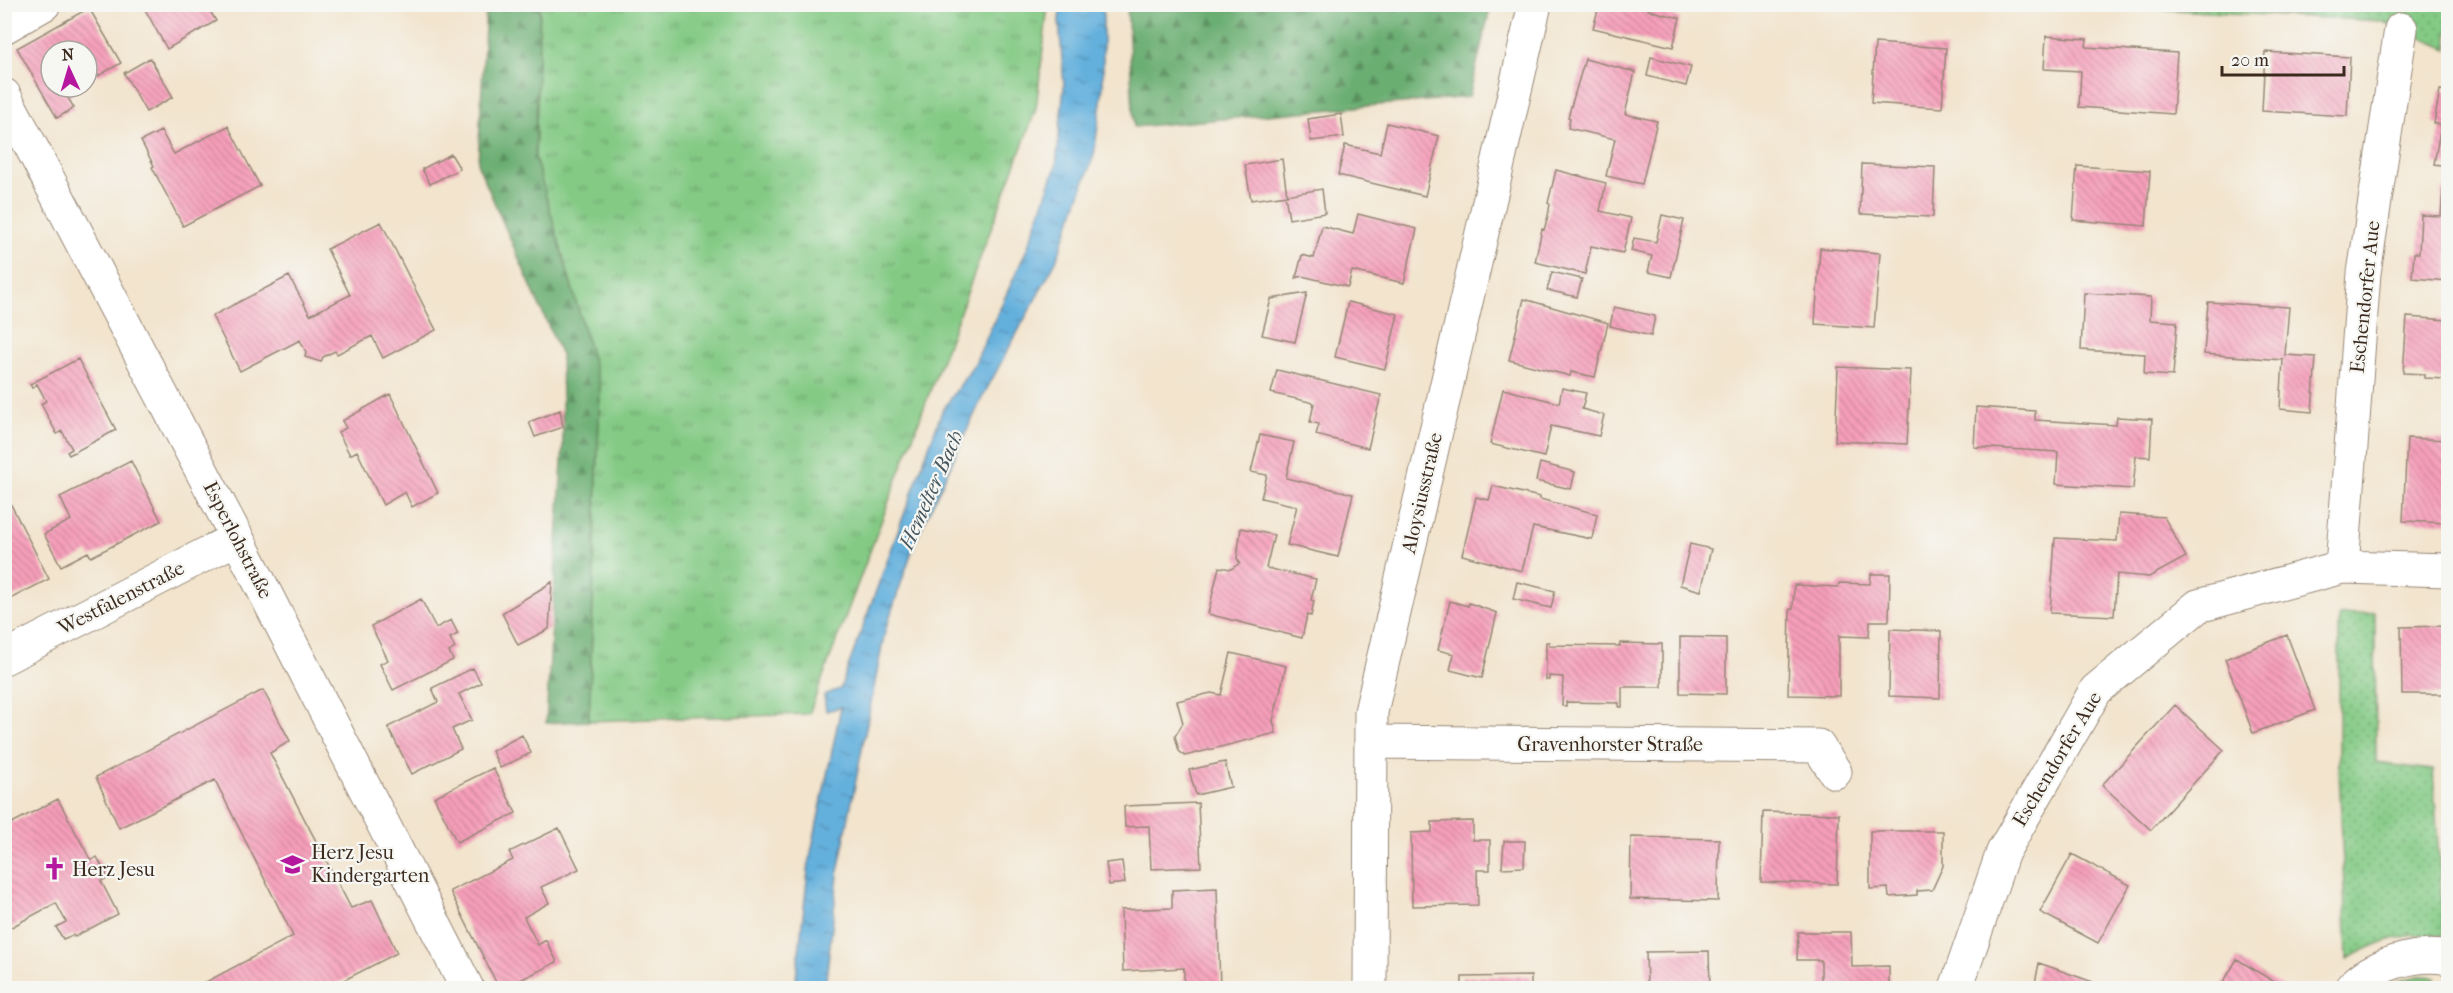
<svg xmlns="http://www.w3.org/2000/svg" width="2453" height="993" viewBox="0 0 2453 993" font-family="'IM FELL French Canon',serif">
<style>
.grass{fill:url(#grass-tufts);stroke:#607a52;stroke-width:1.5}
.forest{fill:url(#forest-firs);stroke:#536c48;stroke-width:1.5}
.park{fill:url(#park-dots);stroke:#607a52;stroke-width:1.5}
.water{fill:url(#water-ripples);stroke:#506d7e;stroke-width:1.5}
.building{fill:url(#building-back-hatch)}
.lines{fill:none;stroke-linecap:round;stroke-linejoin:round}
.minor-casing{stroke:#968776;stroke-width:35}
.minor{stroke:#fff;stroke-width:33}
.labels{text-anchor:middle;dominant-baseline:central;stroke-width:4.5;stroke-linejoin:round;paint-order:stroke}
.street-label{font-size:20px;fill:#3b2a1e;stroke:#f6f6f2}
.poi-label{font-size:20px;fill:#3b2a1e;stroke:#f6f6f2;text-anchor:start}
.water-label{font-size:21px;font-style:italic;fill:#495961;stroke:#f6f6f2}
</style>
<defs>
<pattern id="grass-tufts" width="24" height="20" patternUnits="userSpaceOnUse" patternTransform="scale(1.5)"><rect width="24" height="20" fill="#84ca85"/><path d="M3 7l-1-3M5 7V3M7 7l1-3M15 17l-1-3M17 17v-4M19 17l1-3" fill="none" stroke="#6da46c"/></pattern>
<pattern id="forest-firs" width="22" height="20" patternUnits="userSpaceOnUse" patternTransform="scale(1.5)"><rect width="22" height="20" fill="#6bae72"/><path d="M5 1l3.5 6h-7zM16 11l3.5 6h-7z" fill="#598e5d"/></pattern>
<pattern id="park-dots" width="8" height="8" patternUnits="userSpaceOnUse" patternTransform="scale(1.5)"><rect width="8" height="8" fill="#84ca85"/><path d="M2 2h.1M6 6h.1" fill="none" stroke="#6da46c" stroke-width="1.8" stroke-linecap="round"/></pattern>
<pattern id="water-ripples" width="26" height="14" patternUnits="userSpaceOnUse" patternTransform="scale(1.5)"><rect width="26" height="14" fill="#64b0dd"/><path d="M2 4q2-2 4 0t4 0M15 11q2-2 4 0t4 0" fill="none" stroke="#548fb3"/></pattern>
<pattern id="building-back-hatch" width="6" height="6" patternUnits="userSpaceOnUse" patternTransform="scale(1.5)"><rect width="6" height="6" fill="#f79fbb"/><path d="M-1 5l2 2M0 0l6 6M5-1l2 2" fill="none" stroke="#c98297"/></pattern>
</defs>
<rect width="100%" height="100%" fill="#f6f6f2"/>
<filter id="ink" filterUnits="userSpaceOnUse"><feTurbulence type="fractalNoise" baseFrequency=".0167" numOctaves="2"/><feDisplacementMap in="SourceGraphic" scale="12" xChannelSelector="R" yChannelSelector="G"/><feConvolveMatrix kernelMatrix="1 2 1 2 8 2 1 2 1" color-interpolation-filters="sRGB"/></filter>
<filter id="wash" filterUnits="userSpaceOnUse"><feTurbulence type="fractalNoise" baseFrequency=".008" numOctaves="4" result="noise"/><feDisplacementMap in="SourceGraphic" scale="24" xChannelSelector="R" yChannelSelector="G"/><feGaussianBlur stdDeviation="1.35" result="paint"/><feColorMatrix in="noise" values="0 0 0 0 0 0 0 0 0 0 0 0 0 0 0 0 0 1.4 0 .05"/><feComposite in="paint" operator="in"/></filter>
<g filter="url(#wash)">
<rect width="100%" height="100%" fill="#f2e4cd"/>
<path class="grass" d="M540 5H1048L1036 109 809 714 589 721 600 386 535 158Z"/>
<path class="forest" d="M486 5H540L535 158 600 386 589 721 546 723 563 445 561 355 478 165Z
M1127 5V4L1491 5 1469 97 1134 127Z"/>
<path class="park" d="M2081 5H2448V49L2381 21Z
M2375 612 2376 763 2433 770 2444 935C2405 932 2381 940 2347 959L2339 770V616Z
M2419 976 2435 977 2433 988H2381L2399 981Z"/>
<path class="water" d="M1061 5H1103V87L1094 155 1056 261 982 398 915 542 885 631 839 867 825 988H795L809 862 841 707 826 711 824 695 840 689 942 411 974 365 1027 249 1056 166 1064 86 1059 20Z"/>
<g id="blocks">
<path class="building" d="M142 4H206L216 21 167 49Z
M1596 4H1649L1648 10 1680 18 1673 47 1593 28 1598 10H1595Z
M89 8 121 63 98 76 90 62 87 64V51H51V87H75L77 90 68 98 74 108 57 118 17 48Z
M2046 36 2087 39 2086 47 2177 53 2173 114 2079 107 2081 71 2044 69Z
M1875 43 1946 48 1942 108 1871 103Z
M2265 52 2350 57 2347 116 2262 111Z
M1651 57 1691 67 1686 86 1647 76Z
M150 58 173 97 146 112 124 73Z
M1585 59 1635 72 1625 114 1657 121 1642 184 1606 176 1615 139 1568 128 1570 118 1568 117Z
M2440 90 2448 91V166L2434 164 2441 125 2434 123Z
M1341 114 1344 137 1311 141 1308 119Z
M1387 123 1439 136 1425 196 1338 175 1345 145 1380 153Z
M228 126 260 186 183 226 152 167 154 166 141 141 161 131 174 154Z
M451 154 460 169 430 184 422 169Z
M1282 159 1287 195 1251 200 1245 165Z
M1862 164 1935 167 1933 217 1860 214Z
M2077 166 2150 171 2146 226 2073 220Z
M1556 170 1606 183 1600 211 1631 218 1623 253 1591 246 1585 274 1535 262 1542 229 1544 230 1548 216 1550 204 1548 203Z
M1322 189 1325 213 1289 219 1285 195Z
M2443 189 2448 190V281L2412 278 2414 253H2419L2421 215 2441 216Z
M1358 214 1417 229 1404 283 1352 271 1348 287 1302 276 1296 278 1302 255 1314 258 1322 226 1353 234Z
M1662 215 1684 220 1671 277 1648 272 1652 256 1631 251 1634 238 1656 242Z
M381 222 436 330 383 358 372 336 337 354 335 351 323 357 321 362 305 357 306 352 300 340 240 371 212 316 289 276 310 315 350 295 327 249Z
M1820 248 1880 253 1874 328 1815 324Z
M1552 272 1582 279 1577 297 1547 290Z
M1307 293 1295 342 1262 335 1271 299Z
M2084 293 2151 297 2150 320 2177 322 2173 376 2144 374 2145 354 2081 350Z
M1524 299 1608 323 1595 377 1571 372 1570 376 1509 360Z
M1348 302 1398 314 1385 369 1335 357Z
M2208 302 2289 307 2285 355 2316 357 2312 412 2280 409 2283 360 2204 354Z
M1614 307 1655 316 1651 336 1610 326Z
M2407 317 2448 320V379L2424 378V374L2403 373Z
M78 359 116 430 69 455 67 452 72 449 62 431 57 434 41 404 46 401 37 384 32 388 30 384Z
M1838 367 1911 370 1907 444 1835 441Z
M1277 370 1381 395 1368 448 1316 435 1319 424 1310 422 1314 403 1271 393Z
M1562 388 1586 393 1582 409 1604 415 1599 436 1551 426 1544 457 1490 444 1503 389 1559 403Z
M390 394 438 493 412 507 405 492 383 505 357 451 350 455 338 432 346 428 342 421Z
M1976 407 2035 411V420L2116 425 2117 417 2152 419 2150 457 2136 456 2133 489 2056 484 2058 452 1974 447Z
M560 410 563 427 535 437 529 422Z
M1260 435 1294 442 1286 478 1353 494 1338 557 1287 545 1297 506 1261 498 1267 475 1251 472Z
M2407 438 2448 440V523L2403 521Z
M131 461 161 521 91 557 88 552 61 566 44 534 71 520 60 497Z
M1540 463 1575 472 1571 489 1536 481Z
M1493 486 1540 497V499L1597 514 1592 539 1533 527 1522 571 1462 555 1476 497 1489 500Z
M4 491 49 579 4 602Z
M2119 514 2164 517 2186 557 2149 577 2117 574 2114 616 2050 613 2055 538 2117 541Z
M1241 528 1274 535 1266 568 1316 579 1311 600 1314 601 1311 616 1307 615 1302 638 1208 614 1219 567 1231 569 1240 563 1237 558Z
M1690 544 1711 549 1701 591 1680 585Z
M1871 574H1890L1889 621H1870L1869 637 1839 636V696L1788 695 1790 609H1793L1794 585 1838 587 1839 583 1870 584Z
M552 582 549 629 518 645 502 613Z
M1517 582 1555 591 1551 608 1513 599Z
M421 599 436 628 451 620 458 634 450 638 455 648 449 652 453 660 393 690 380 664 388 660 371 626Z
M1450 601 1468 606 1469 603 1497 613 1482 678 1450 670 1454 654 1438 650Z
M2448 626V694H2402L2401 627Z
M1890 629 1941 631 1940 698 1889 696Z
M2287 635 2315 710 2253 733 2225 659Z
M1680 637 1726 638V694L1680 693Z
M1546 642H1549V645L1620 646V643L1662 644V687H1622V707H1619V703L1566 702V706H1562L1563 677 1549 676V680H1546Z
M1231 653 1286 666 1273 721 1276 733 1185 756 1179 751 1175 736 1183 723 1177 701 1211 693 1221 695Z
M473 668 481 683 459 694 472 720 452 729 461 749 412 774 388 727 438 702 432 688Z
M263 690 290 741 270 753 351 908 372 900 397 953 329 988H204L202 984 293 936 215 780 119 828 96 777Z
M2175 705 2224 750 2151 830 2102 785Z
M522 735 531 753 500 768 492 751Z
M1225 762 1231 787 1196 795 1189 770Z
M493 768 516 813 457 842 434 797Z
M58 799 91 861 97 857 108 878 101 881 118 914 74 937 73 935 63 939 56 927 66 922 56 903 4 931V815L7 813 12 823Z
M1198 803 1201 867 1151 869 1149 826 1125 827 1124 806Z
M1763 812 1839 814 1837 884 1761 882Z
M1473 821V840H1490V870H1477L1478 905 1412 906 1411 833 1432 832V822Z
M559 828 579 869 541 887 549 903 524 917 538 945 546 940 557 962 504 988H499L450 891 513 860 509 852Z
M1870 831H1943V866L1932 890 1917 891V895L1889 897 1888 888 1870 889Z
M1631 837 1719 839 1718 901 1630 899Z
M1504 841H1525L1524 867 1502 868Z
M2072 854 2130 885 2098 943 2040 912Z
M1122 861 1125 883 1109 885 1106 863Z
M1217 888 1220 988H1184V968L1123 971 1121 910 1172 908V890Z
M1798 932H1851L1852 967 1889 966V988H1821V960H1797Z
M1709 951 1710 988H1647L1646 952Z
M2237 959 2284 988H2220Z
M2039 963 2093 982 2092 988H2034Z
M1531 976V988H1462V977Z"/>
</g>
</g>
<g filter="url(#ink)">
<use href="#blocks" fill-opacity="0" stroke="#968776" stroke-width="1.5"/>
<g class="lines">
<defs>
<path id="minor" d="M4 27 44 4
M4 95 237 538 467 988
M2342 567 2364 273 2401 29
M4 658 237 538
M1371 742 1818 746 1835 772
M1370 988 1371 712 1535 4
M1956 988 2003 852 2096 690 2198 606 2342 567 2448 570
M2351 988C2373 964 2417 952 2448 958"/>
</defs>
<use href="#minor" class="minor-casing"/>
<use href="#minor" class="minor"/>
</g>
</g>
<defs>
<symbol id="school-bare" viewBox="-9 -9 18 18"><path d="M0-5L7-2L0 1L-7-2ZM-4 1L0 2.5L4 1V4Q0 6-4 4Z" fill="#b5179e" stroke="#f6f6f2" stroke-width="2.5" paint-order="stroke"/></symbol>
<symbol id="church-bare" viewBox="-9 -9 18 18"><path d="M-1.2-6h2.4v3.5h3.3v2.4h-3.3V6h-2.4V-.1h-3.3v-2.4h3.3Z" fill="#b5179e" stroke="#f6f6f2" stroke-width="2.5" paint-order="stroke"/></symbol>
</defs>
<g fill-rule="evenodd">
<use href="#school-bare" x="276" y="848" width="33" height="33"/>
<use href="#church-bare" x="38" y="852" width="33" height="33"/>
</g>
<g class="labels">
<g class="street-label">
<text transform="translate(2365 297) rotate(-84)">Eschendorfer Aue</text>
<text transform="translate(1422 493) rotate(-77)">Aloysiusstraße</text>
<text transform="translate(238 540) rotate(63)">Esperlohstraße</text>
<text transform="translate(121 598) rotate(-27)">Westfalenstraße</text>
<text x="1610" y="744">Gravenhorster Straße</text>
<text transform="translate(2057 759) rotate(-59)">Eschendorfer Aue</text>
</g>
<g class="poi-label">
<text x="311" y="852">Herz Jesu<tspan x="311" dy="23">Kindergarten</tspan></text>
<text x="72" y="869">Herz Jesu</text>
</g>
<g class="water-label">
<text transform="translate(931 490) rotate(-66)">Hemelter Bach</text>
</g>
</g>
<rect width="2453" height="993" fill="none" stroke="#f6f6f2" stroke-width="24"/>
<g transform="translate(69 69) rotate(356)"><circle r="28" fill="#f6f6f2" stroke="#aba49d" stroke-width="1.5"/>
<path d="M0-4.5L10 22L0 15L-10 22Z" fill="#b5179e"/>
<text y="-9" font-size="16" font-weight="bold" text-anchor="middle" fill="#3b2a1e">N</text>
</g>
<path d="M2222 66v9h122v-9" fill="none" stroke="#3b2a1e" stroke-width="3"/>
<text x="2231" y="66" font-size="18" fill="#3b2a1e" stroke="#f6f6f2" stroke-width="4.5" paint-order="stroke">20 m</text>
</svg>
